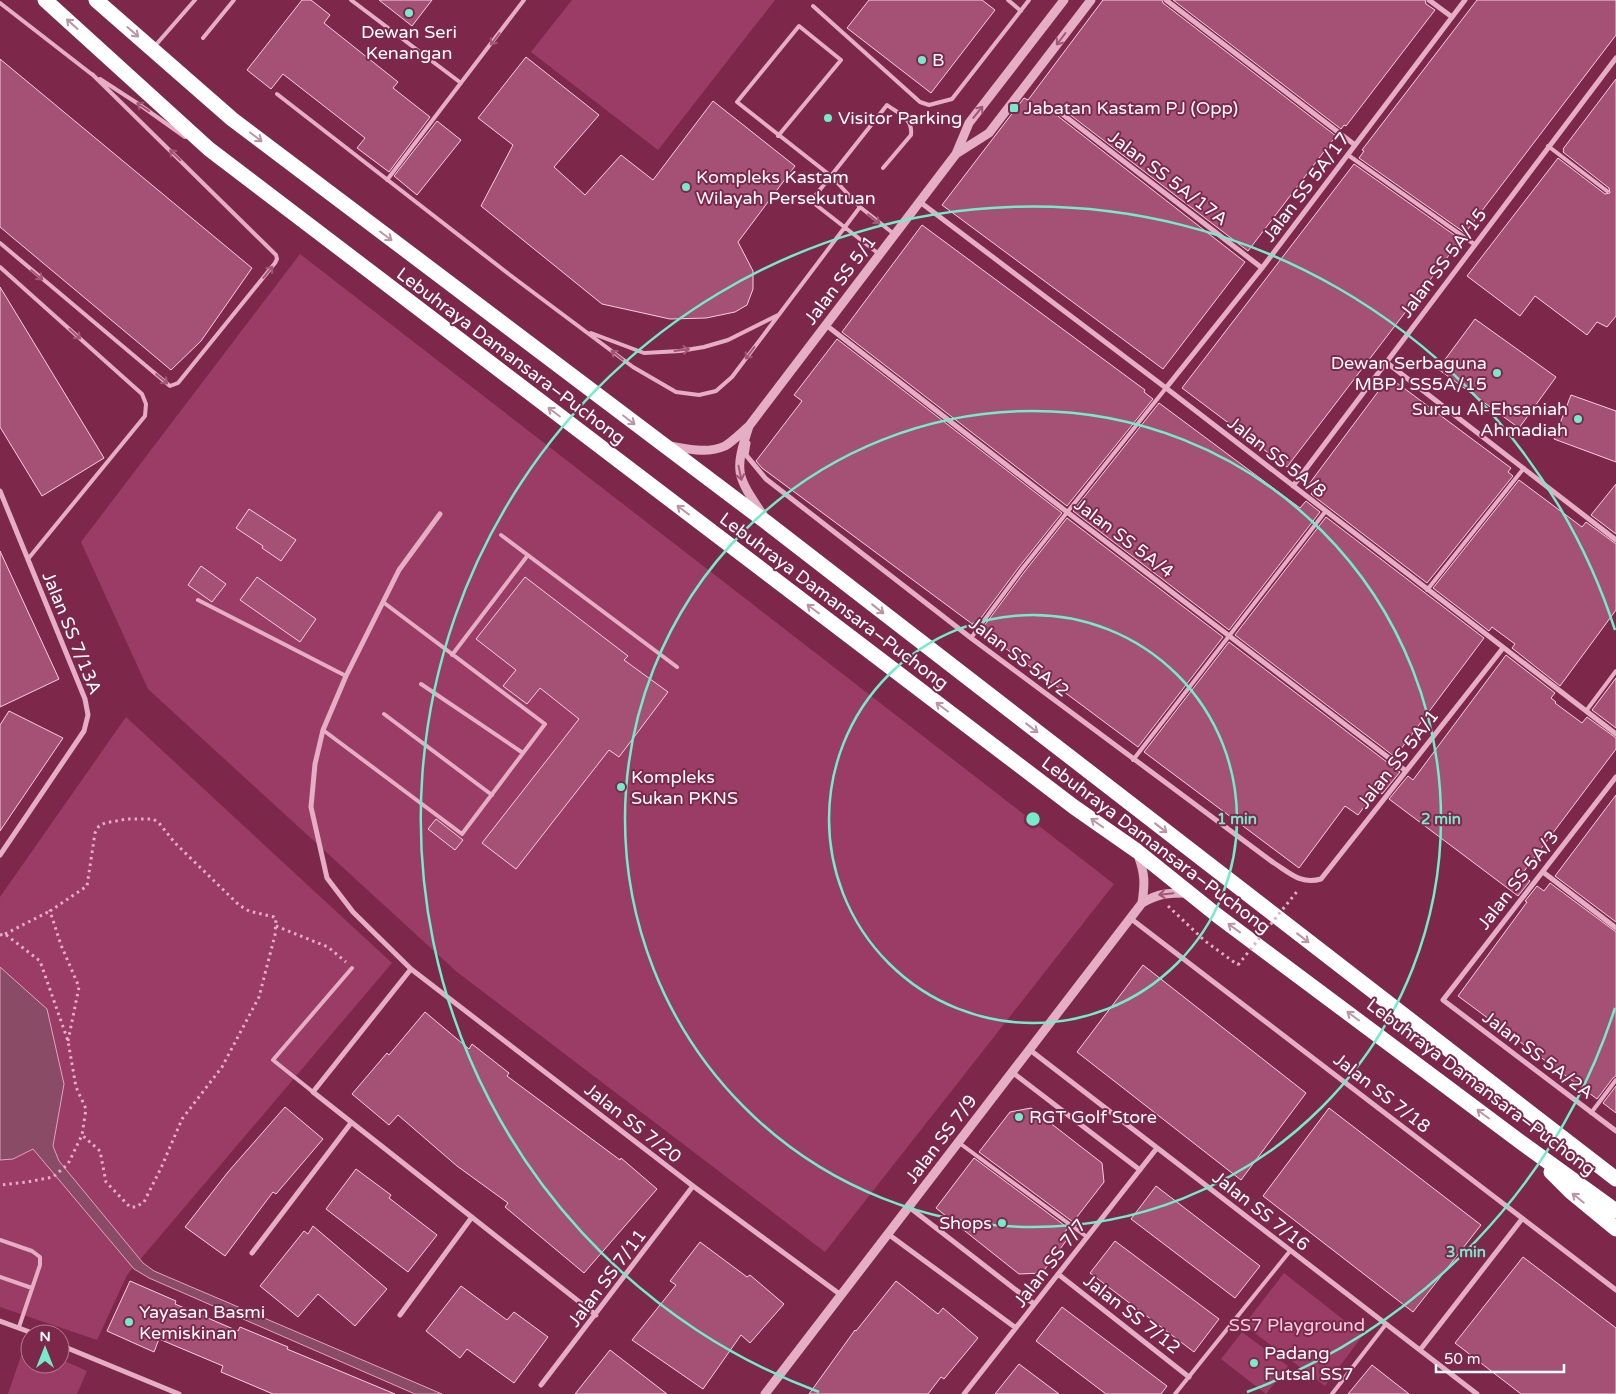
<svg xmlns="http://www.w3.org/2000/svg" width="1616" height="1394" viewBox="0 0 1616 1394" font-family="'Varela Round',sans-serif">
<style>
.green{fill:#9a3c65}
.water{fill:#894b65;stroke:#e4a2c0}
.building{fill:#a55175;stroke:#f4d0e0}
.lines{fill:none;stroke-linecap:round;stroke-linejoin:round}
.path{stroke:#e4aec5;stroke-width:3;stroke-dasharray:2.5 4;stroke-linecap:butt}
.service{stroke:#e4aec5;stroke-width:4}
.minor{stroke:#e4aec5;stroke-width:5}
.tertiary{stroke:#e4aec5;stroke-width:9}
.motorway{stroke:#fff;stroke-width:15}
.path-bridge{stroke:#e4aec5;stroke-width:3;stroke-dasharray:2.5 4;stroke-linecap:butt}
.oneway{stroke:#be94a5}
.oneway2{stroke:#a15776}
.ring{fill:none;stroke:#74ebcb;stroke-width:2.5}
.poi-dot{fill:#74ebcb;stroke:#7d284b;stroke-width:2}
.labels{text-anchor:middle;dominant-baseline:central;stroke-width:4;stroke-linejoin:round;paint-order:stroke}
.poi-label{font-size:18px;fill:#fff;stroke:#7d284b;text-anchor:start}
.street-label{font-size:18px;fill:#fff;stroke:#7d284b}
.park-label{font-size:18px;fill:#f4d0e0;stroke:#7d284b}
.centre{fill:#74ebcb;stroke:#7d284b;stroke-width:2.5}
.ring-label{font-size:15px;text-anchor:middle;font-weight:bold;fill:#74ebcb;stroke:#7d284b;stroke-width:4;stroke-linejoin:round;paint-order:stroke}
</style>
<rect width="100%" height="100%" fill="#7d284b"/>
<path class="green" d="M572 0H775L658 150 531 52Z
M300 254 1114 884 825 1252 457 972 148 689 81 542Z
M126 717 392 963 127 1275 97 1340 0 1307V897Z
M1284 1273 1363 1335 1325 1386 1244 1325Z
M1242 1332 1288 1366 1266 1394 1221 1359Z
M25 1344 30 1346V1364H60V1359L87 1371 77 1394H8Z"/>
<path class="water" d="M0 967 47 1009 64 1084 53 1146 59 1161 143 1263 154 1271 442 1394H415L149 1278 134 1269 33 1149 13 1159 0 1160Z"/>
<path class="building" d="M302 0H311L330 15 324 23 398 82 393 88 430 117 389 172 357 148 365 138 283 74 271 89 247 70Z
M379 0H432L412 26Z
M869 0H982L995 10 931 93 847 28Z
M1103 0H1162L1163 3 1336 136 1248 251 1060 107 1056 106 1053 108 1054 113 1245 262 1163 369 942 205 1024 98 1028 100Z
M1173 0H1425L1426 4 1435 10 1346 126 1344 125 1341 129Z
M1477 0H1616V35L1465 233 1359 158 1364 151 1362 150Z
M526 57 599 115 554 167 585 195 621 155 653 180 713 101 795 166 738 242 753 271V289L747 305 735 312 706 318 670 319 602 304 481 206 513 145 478 118Z
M0 59 252 268 201 341 171 370 0 227Z
M1616 79V316L1607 327 1597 322 1587 335 1535 296 1520 316 1467 276 1558 158 1605 194 1610 193 1609 188 1563 152 1564 150 1563 149Z
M437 121 461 140 417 195 394 176Z
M1354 164 1460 239 1459 242 1287 467 1182 388Z
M922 225 1145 390 1144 392 1153 399 1067 506 842 332Z
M0 287 104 458 42 496 0 427Z
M1475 319 1556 377 1519 428 1438 369Z
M837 339 1062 513 1019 567 975 626 762 468 756 461 802 401 794 395Z
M1389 377 1511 468 1508 472 1513 476 1427 583 1311 494 1315 488 1309 484Z
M1571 395 1616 411V462L1554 439Z
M1159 403 1300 508 1306 501 1320 512 1229 630 1073 511Z
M1519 480 1582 527 1586 522 1616 544V610L1560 686 1512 648 1515 644 1492 627 1489 631 1433 588Z
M1616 484V534L1591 515Z
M249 509 296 540 281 561 262 548 263 546 236 528Z
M1326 517 1484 638 1395 757 1235 635Z
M1067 518 1223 637 1138 747 981 630 1025 571Z
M0 551 59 679 0 707Z
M201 566 226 584 212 602 188 585Z
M257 577 316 619 300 642 240 600Z
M525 577 628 656 624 660 668 692 619 757 609 750 516 869 482 843 579 719 540 688 527 704 503 686 516 670 476 639Z
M1229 642 1400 772 1382 794 1377 790 1358 815 1345 806 1299 868 1144 752Z
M1506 655 1555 693 1551 698 1556 702 1555 703 1582 723 1587 717 1616 738V749L1522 874 1530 881 1518 896 1389 799 1408 776 1413 780Z
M1616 678V728L1592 710Z
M9 711 63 738 0 831V725Z
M1616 795V922L1555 876Z
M436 819 463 840 455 850 428 829Z
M1550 883 1616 932V1076L1613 1078 1597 1099 1458 996 1527 902 1525 901 1537 886 1544 891Z
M1143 965 1306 1093 1241 1180 1077 1052Z
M425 1012 469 1049 472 1044 509 1073 507 1076 620 1160 621 1158 657 1189 584 1273 505 1207 508 1203 457 1166 398 1115 389 1125 352 1094 387 1053 389 1055Z
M1616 1086V1113L1603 1103Z
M285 1107 323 1139 276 1194 273 1192 225 1256 185 1227 228 1172Z
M1031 1108 1102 1163 1104 1182 1073 1222 979 1152 1010 1112Z
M1329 1108 1481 1225 1413 1312 1263 1196Z
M974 1158 1068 1228 1064 1233 1069 1237 1042 1273 1019 1274 936 1208Z
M356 1169 391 1195 389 1198 437 1235 408 1272 326 1209Z
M1156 1186 1260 1266 1235 1298 1131 1219Z
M313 1226 387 1289 355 1326 318 1294 298 1317 260 1286 304 1231 308 1234Z
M1115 1241 1219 1319 1194 1352 1090 1273Z
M700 1242 747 1277 750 1275 784 1304 750 1343 741 1335 703 1389 632 1340 676 1285 670 1281Z
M1523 1257 1616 1328V1394H1521L1455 1343Z
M130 1281 176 1301 175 1304 238 1331 240 1327 288 1347 287 1349 395 1394H273L221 1372 223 1366 159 1339 154 1352 107 1331Z
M896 1281 938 1314 943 1308 978 1338 944 1379 941 1377 928 1394H809L855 1330 856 1331Z
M461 1286 507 1320 514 1312 548 1337 514 1383 467 1349 460 1358 426 1331Z
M1062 1307 1167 1386 1161 1394H1106L1036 1341Z
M610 1350 667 1394H575Z
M1019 1364 1059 1394H995Z
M1372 1365 1409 1394H1348Z"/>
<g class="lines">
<path class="path" d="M1168 906 1205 941 1238 965
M276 926 328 947 346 962
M5 934 50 911
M0 935 5 934 40 961 68 1041 76 1087 86 1109 82 1135 68 1164 53 1177 27 1182 0 1185
M68 1041 79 987 61 945 50 911 87 886 95 833 99 826 105 823 127 819H153L159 823 175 843 239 905 249 911 274 917 276 919 275 935 259 997 222 1067 182 1119 161 1168 144 1202 136 1207H130L106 1182 100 1151 82 1135"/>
<path class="service" d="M351 0 461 83
M1008 0 1021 11
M0 3 94 76
M813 6 920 102 929 105 952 99 1029 0
M203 38 234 0
M154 47 195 0
M100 79 140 105 185 137
M277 94 510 275 633 367 676 392 699 395 716 391 732 377 860 207
M778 136 841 60 799 26 737 102 831 176 860 207 894 234
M1548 146 1607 191
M1348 155 1474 244
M387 180 524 0
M0 243 170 386 178 383 275 263 277 259 276 255 92 74
M879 254 811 201 887 105C899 114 913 118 911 135L883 168
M0 267 142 394 146 404 145 416 28 559
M591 333 644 353 680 351 704 347 728 340 778 315
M501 535 677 667
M1427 590 1524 468
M198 600 346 676
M971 638 1022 569 1166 388
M452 655 528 555
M421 684 523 753
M1586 711 1616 671
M384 714 492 795
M323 730 462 834 545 724 383 602
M1133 760 1325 512
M313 1092 273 1060 352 968
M1591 1113 1616 1080
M958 1142 1087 1237
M0 1240 32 1251 40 1257V1265L19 1327
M0 1277 32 1288
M1175 1394 1290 1251
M1332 1394 1386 1324"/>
<path class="minor" d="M1166 0 1355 145
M1429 0 1452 17
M1057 110 1262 268
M920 202 1166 388 1616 734
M826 325 1067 512 1406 771
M1386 362 1616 540
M1166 388 1262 268 1465 0
M748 443 746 455 766 479 971 638 1274 863C1290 873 1301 885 1321 879L1503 648
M1293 486 1616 58
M0 491 85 699 88 715 84 731 0 855
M440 514 399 570 346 676 323 730 315 764 311 807 327 878 353 912 411 969 693 1186 841 1295
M1616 777 1443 1000 1616 1131
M1543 872 1616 928
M1130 918 1616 1290
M411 969 313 1092 596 1315
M1030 1050 1477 1394
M1012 1072 1140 1170
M909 1207 1034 1304
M888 1234 1016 1328
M252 1253 351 1123
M1058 1274 1189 1377
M400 1315 472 1217
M0 1321 35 1334
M60 1345 179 1394
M1420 1350 1522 1219
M541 1385 693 1186
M964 1394 1157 1148"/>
<path class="tertiary" d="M956 154 989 133 1091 0
M749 426C734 472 736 475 763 515
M670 446C688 449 707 454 725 446 733 441 742 432 749 426L956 154 969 123 1064 0
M1138 855C1145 874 1145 883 1142 903
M765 1394 1142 903C1159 893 1168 893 1188 893"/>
<path class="motorway" d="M45 0 209 149 1074 807 1137 851 1218 916 1522 1143 1616 1211
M96 0 232 119 770 525 1616 1179
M1551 1172 1571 1192 1616 1229"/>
<path class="path-bridge" d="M1238 965 1299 889"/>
</g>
<defs><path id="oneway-shaft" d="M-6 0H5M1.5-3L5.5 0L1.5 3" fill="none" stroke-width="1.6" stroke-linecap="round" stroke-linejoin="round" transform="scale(1.25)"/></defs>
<g class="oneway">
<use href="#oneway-shaft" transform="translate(72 24) rotate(-138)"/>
<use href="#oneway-shaft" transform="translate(133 32) rotate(41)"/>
<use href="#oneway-shaft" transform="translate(256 137) rotate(37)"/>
<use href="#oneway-shaft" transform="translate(386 236) rotate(37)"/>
<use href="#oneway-shaft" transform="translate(554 412) rotate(-143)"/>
<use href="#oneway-shaft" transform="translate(629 420) rotate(37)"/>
<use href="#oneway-shaft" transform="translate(683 510) rotate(-143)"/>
<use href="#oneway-shaft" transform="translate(813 609) rotate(-143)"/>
<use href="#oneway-shaft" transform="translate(878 609) rotate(38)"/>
<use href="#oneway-shaft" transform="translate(942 707) rotate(-143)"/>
<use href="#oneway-shaft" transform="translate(1032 728) rotate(38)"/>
<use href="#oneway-shaft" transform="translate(1097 823) rotate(-145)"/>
<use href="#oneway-shaft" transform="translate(1161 828) rotate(38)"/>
<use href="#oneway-shaft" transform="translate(1234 928) rotate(-144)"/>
<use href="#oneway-shaft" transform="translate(1303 938) rotate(38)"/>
<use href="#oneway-shaft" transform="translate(1353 1016) rotate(-143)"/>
<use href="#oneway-shaft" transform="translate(1483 1114) rotate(-143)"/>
<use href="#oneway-shaft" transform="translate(1578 1198) rotate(-141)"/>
</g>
<g class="oneway2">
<use href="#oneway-shaft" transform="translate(495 39) rotate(127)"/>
<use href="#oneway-shaft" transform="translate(1061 39) rotate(127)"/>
<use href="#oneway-shaft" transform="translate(143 107) rotate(-146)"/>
<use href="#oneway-shaft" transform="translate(978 112) rotate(-51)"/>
<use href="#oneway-shaft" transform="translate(175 155) rotate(-136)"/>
<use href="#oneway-shaft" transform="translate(874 219) rotate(38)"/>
<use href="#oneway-shaft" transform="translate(268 272) rotate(-51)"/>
<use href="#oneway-shaft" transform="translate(37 275) rotate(40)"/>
<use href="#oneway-shaft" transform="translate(75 334) rotate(42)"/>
<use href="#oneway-shaft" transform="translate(682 350) rotate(-7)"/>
<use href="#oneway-shaft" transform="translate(750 353) rotate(127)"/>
<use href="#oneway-shaft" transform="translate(617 355) rotate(-142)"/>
<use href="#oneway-shaft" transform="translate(162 379) rotate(40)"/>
<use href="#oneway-shaft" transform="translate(740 473) rotate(78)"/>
<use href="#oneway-shaft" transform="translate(1166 894) rotate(174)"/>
</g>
<g class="ring">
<circle cx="1033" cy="819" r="204"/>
<circle cx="1033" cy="819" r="408"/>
<path d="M1615 1008A612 612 0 0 1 1247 1392M819 1392A612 612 0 1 1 1615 630"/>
</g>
<g class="poi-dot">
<circle cx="409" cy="13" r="5"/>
<circle cx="922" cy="60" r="5"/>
<rect x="1009" y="103" width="10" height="10" rx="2.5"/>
<circle cx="828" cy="118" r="5"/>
<circle cx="686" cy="187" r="5"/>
<circle cx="1497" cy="373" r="5"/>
<circle cx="1578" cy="419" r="5"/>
<circle cx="621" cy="787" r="5"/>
<circle cx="1019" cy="1117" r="5"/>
<circle cx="1002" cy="1223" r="5"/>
<circle cx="129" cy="1322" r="5"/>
<circle cx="1254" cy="1363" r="5"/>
</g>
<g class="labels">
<g class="poi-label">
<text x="409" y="32" text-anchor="middle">Dewan Seri<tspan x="409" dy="21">Kenangan</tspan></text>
<text x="932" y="60">B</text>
<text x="1024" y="108">Jabatan Kastam PJ (Opp)</text>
<text x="838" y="118">Visitor Parking</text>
<text x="696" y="177">Kompleks Kastam<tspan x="696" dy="21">Wilayah Persekutuan</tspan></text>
<text x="1487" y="363" text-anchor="end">Dewan Serbaguna<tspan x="1487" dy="21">MBPJ SS5A/15</tspan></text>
<text x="1568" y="409" text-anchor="end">Surau Al-Ehsaniah<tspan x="1568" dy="21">Ahmadiah</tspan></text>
<text x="631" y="777">Kompleks<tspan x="631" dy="21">Sukan PKNS</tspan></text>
<text x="1029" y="1117">RGT Golf Store</text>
<text x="992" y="1223" text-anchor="end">Shops</text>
<text x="139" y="1312">Yayasan Basmi<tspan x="139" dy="21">Kemiskinan</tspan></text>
<text x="1264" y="1353">Padang<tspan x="1264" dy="21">Futsal SS7</tspan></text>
</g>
<g class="street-label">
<text transform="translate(1168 178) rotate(37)">Jalan SS 5A/17A</text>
<text transform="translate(1306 187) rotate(-53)">Jalan SS 5A/17</text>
<text transform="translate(1443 263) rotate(-53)">Jalan SS 5A/15</text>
<text transform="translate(840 280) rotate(-53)">Jalan SS 5/1</text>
<text transform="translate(511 356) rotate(37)">Lebuhraya Damansara–Puchong</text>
<text transform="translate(1277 457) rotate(38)">Jalan SS 5A/8</text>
<text transform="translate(1124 538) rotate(37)">Jalan SS 5A/4</text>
<text transform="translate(834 601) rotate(37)">Lebuhraya Damansara–Puchong</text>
<text transform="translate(72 633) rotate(68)">Jalan SS 7/13A</text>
<text transform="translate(1019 657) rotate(37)">Jalan SS 5A/2</text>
<text transform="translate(1398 759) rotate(-52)">Jalan SS 5A/1</text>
<text transform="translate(1156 845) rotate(37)">Lebuhraya Damansara–Puchong</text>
<text transform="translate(1518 880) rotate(-52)">Jalan SS 5A/3</text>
<text transform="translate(1538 1055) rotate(37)">Jalan SS 5A/2A</text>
<text transform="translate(1481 1087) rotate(37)">Lebuhraya Damansara–Puchong</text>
<text transform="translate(1382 1093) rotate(38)">Jalan SS 7/18</text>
<text transform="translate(633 1123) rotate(38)">Jalan SS 7/20</text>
<text transform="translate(941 1139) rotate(-53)">Jalan SS 7/9</text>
<text transform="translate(1261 1211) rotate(38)">Jalan SS 7/16</text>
<text transform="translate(1050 1263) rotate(-52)">Jalan SS 7/7</text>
<text transform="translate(607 1278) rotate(-53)">Jalan SS 7/11</text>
<text transform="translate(1132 1314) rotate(38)">Jalan SS 7/12</text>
</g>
<g class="park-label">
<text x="1297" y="1325">SS7 Playground</text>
</g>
</g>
<circle cx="1033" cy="819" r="8" class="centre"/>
<g class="ring-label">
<text x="1237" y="824">1 min</text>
<text x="1441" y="824">2 min</text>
<text x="1466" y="1257">3 min</text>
</g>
<g transform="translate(45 1349)"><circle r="24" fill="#7d284b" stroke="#b17e93"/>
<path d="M0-4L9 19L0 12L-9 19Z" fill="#74ebcb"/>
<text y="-8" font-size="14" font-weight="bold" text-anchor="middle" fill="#ffffff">N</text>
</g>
<path d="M1436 1364v8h128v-8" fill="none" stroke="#ffffff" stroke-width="2.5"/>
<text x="1444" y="1364" font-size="15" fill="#ffffff" stroke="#7d284b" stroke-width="4" paint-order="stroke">50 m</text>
</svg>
